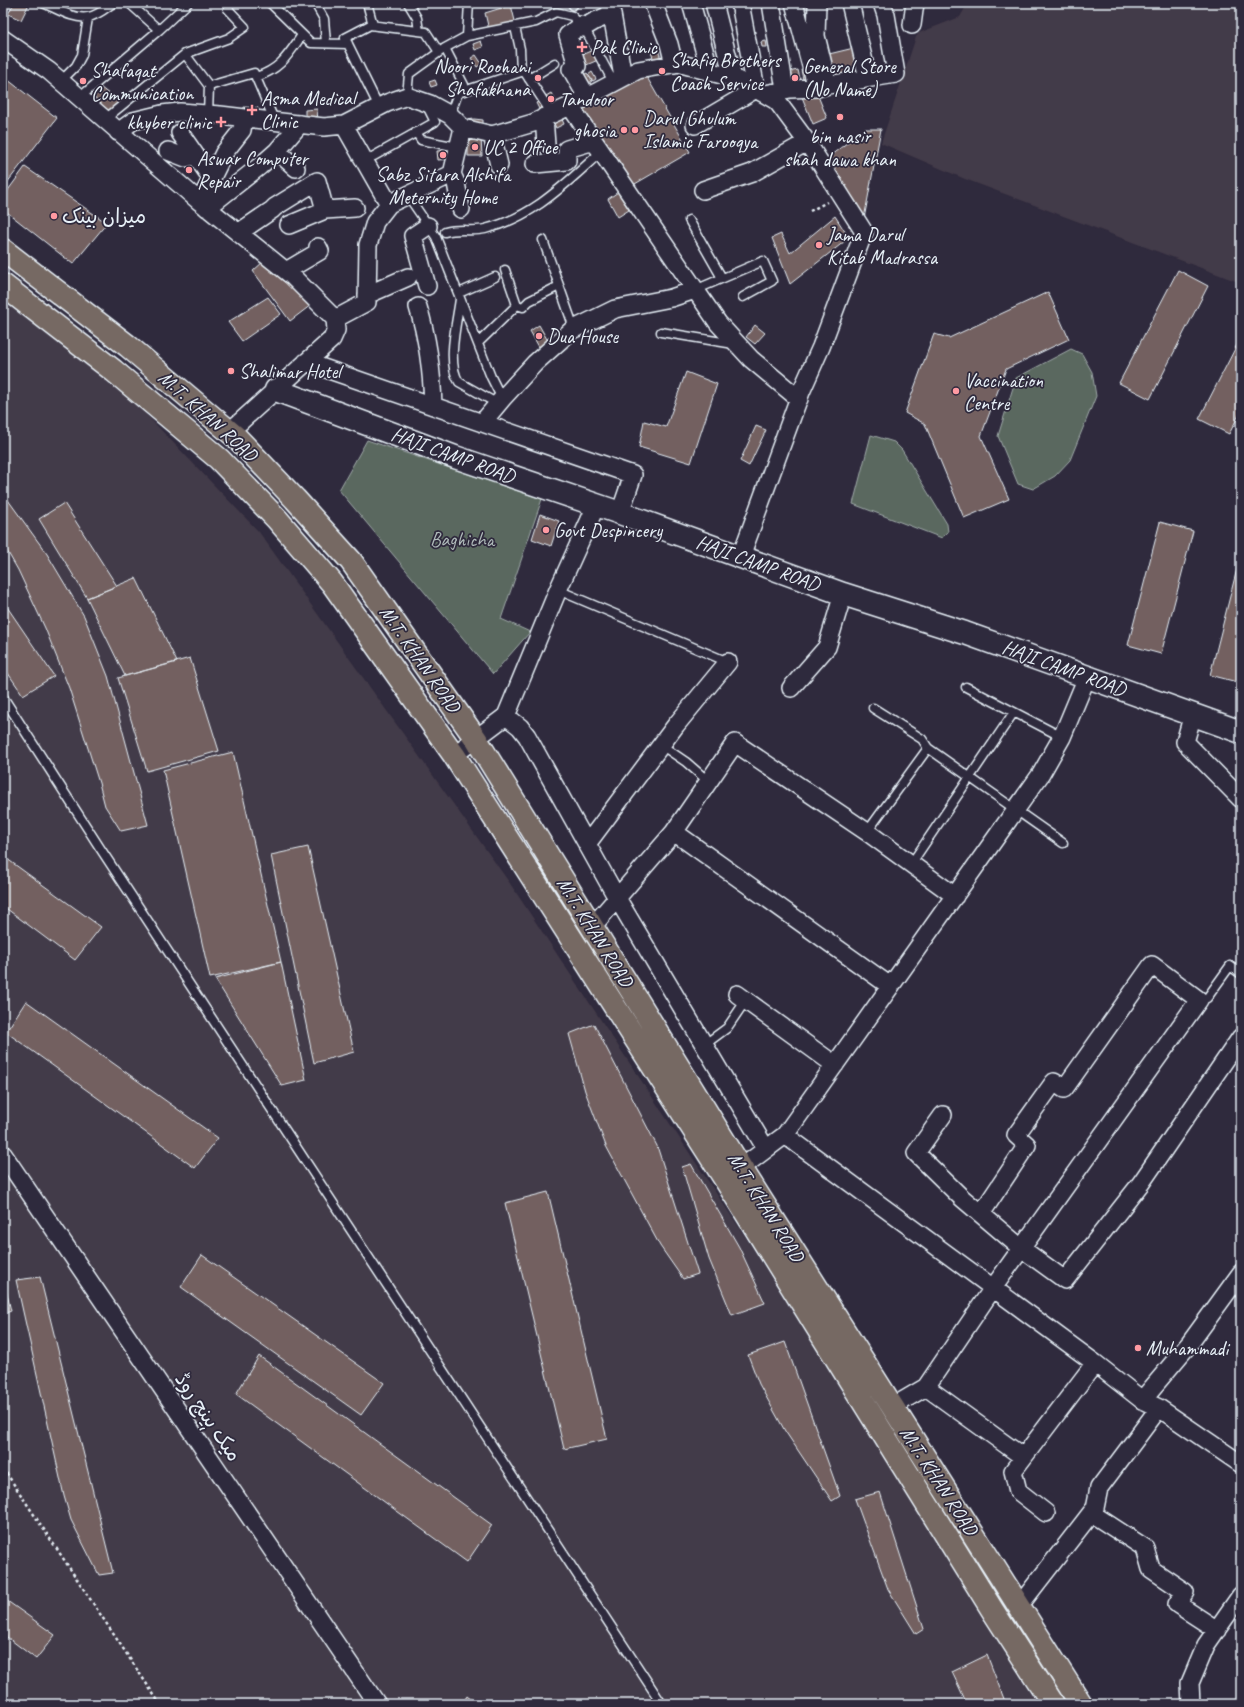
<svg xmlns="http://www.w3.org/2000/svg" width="1244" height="1707" viewBox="0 0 1244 1707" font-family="Caveat,'Playpen Sans Arabic',sans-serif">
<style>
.built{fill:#433a48}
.green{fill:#5a685e;stroke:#a1acab}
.building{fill:#736160;stroke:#e8f1f8}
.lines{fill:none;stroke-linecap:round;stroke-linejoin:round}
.lane-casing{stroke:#e8f1f8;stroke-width:11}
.street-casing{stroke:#e8f1f8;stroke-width:20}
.secondary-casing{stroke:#e8f1f8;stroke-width:25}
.highway-casing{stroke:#e8f1f8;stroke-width:25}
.path{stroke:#e8f1f8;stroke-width:2.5;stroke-dasharray:3 3;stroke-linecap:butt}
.lane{stroke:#2f2a3d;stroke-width:8}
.street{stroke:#2f2a3d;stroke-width:17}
.secondary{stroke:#2f2a3d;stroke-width:22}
.highway{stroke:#766964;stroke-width:22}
.poi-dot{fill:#ff9aa2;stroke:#2f2a3d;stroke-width:1.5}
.labels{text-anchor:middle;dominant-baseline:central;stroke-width:3.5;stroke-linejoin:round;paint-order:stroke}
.poi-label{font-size:20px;fill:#e8f1f8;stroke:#2f2a3d;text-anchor:start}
.street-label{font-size:20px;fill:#e8f1f8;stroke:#2f2a3d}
.park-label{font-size:20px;fill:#afbaba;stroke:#2f2a3d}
</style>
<rect width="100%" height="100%" fill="#2f2a3d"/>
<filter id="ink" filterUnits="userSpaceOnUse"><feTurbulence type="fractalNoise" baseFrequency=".025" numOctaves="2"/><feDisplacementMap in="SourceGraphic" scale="8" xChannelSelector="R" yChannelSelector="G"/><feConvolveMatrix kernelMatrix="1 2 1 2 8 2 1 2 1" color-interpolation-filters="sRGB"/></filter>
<g filter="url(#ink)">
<path class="built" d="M968 3H1241V283L965 179 881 143 916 37 919 33 960 17Z
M3 284 67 332 259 532 509 882 754 1250 1038 1704H3Z"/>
<path class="green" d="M1071 349 1082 354 1092 372 1096 396 1070 460 1055 476 1033 489 1018 484 998 436 1016 378Z
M871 435 894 442 902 450 947 524 948 532 942 538 853 504Z
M367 440 542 499 501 619 530 632 493 674 339 490Z"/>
<path class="building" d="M14 3 29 4 21 20 8 14Z
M511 5 515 21 489 30 485 13Z
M481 41 483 47 475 50 473 44Z
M766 41 767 47H762L761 42Z
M657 46 661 59 654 61 650 49Z
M858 47 863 74 834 79 829 54Z
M593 50 598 60 584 66 579 56Z
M476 55 482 64 477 67 471 58Z
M809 68 812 82 804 84 801 70Z
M798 70 801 83 791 85 788 72Z
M592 72 596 79 593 81 588 75Z
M587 73 592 81 583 87 578 78Z
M645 74 690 152 628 188 578 109Z
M3 76 57 118 3 188Z
M435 80 437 85 431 87 429 82Z
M100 87 119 102 105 116 88 100Z
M816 91 827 118 813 124 802 97Z
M551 93 556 101 550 104 546 96Z
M540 101 545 108 540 111 536 103Z
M244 107 258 108 257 117 243 116Z
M317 109 318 122H305V110Z
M561 117 564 124 556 128 553 121Z
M474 119 483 120V132L464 127 467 120Z
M865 129H881L863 224 822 162Z
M481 137 482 156H468V138Z
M449 150 450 159 438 160 437 151Z
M25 167 107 223 73 264 3 209V197Z
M618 192 629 210 618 217 608 199Z
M835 216 849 238 790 284 772 238 781 234 790 253Z
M264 261 311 305 290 321 253 271Z
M1178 270 1208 286 1150 399 1119 383Z
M1048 292 1069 339 1006 369 981 436 1009 499 964 518 925 424 905 413 934 334 949 338Z
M268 297 281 314 242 341 228 322Z
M539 325 548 341 539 347 530 331Z
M755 325 765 333 755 344 746 337Z
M1241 337V411L1229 434 1199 419Z
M686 372 717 384 691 463 639 447 644 421 666 427Z
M756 426 766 430 749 466 740 461Z
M3 493 47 554 84 616 108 676 148 825 121 831 105 806 99 783 69 688 45 628 18 570 3 544Z
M64 503 117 586 87 598 39 519Z
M540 514 559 521 551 546 532 539Z
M1160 522 1193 531 1161 654 1128 645Z
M1241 553V683L1210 675Z
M136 578 177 662 125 676 87 598Z
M3 601 54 676 23 695 3 666Z
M190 658 219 751 147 771 118 678Z
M233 752 281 962 210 978 163 770Z
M308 847 354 1052 314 1063 271 855Z
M3 856 101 927 75 960 3 906Z
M281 962 306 1080 282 1086 215 979Z
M26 1001 218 1138 195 1168 6 1032Z
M594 1024 657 1146 698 1274 683 1279 660 1246 606 1146 585 1091 569 1034Z
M691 1164 739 1247 765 1303 732 1315 709 1259 682 1167Z
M548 1192 607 1439 564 1449 505 1203Z
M202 1255 384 1383 361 1415 181 1287Z
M3 1277 11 1311 3 1314Z
M40 1277 113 1573 99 1575 71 1520 64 1496 16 1280Z
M785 1342 840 1496 832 1501 785 1431 759 1384 748 1355Z
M259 1356 492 1525 467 1562 236 1394Z
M880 1492 924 1629 916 1634 888 1589 855 1499Z
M3 1598 55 1635 36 1659 3 1634Z
M987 1655 1006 1704H967L952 1672Z
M467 1696 477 1704H462Z"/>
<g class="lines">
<defs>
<path id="lane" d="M43 3C56 8 74 20 88 17 97 16 106 8 113 3
M270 3 311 43 348 44
M315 3 324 19 326 43
M367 3 373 25
M408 3 417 18 419 31
M572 3 573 5
M515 27 520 49 521 72
M159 30 188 3
M467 36 469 3
M445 48 467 36 536 22 556 12 572 16 586 31 611 78V83
M185 54 229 38 245 27 228 9
M256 77C281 69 288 55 302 35
M529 79 555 63
M61 81 76 66 82 55 88 18
M209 86 254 73 275 122
M407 96 409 74 445 48 464 85 458 93
M79 98 159 30 129 3
M379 107 345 38 370 25 426 32 439 52
M450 115 458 93 524 71 552 114
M104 120 185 54 209 86 208 114
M416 132 421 140 458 147
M374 156 435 122 427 106
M408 196 436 237 491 377 502 399
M689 220 722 278
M445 232C459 228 472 232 485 229 534 217 565 184 601 152
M543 240 574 328
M695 290 763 261 772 281 743 297
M459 293 495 277
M460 299C457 322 446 363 459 382L498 404
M517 305 523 307 529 301 559 286
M661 332 734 344
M478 343 517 305 505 270
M558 590 728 662
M966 687 1062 737
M3 697 100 848 662 1704
M873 708 922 739 928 748 1063 843
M661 745 686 762 709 782
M867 832 928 748
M911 864 1014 712
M1199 1000 1207 998 1230 966 1241 974
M704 1045 727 1028 746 1000"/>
<path id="street" d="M610 3 623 77
M653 3 669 44 674 64
M691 3 710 71
M714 3 733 78
M771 3 785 90
M794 3 817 88
M817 3 816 36 828 85
M850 3 868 78
M581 25 568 35 577 66 571 69 587 97
M912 25 915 3
M583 28 595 21 612 14
M3 39 49 71 200 202 292 276 335 319 336 330 332 339 229 432
M765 94 790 89 817 88 828 85 896 74 886 15 882 3
M570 106 718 323 751 359 799 399
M544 117 546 145
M344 125 389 204
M695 125 756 89 740 3
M118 132 133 121 162 114 180 112 220 115 324 127 344 125 387 103 407 96 430 104 450 115 463 128 492 135 533 123 570 106 638 70 678 63 733 78 752 87 775 100 779 104 807 142 864 232 821 347 801 392 741 556
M180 133 212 179
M492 135 499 165
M168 151 186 158 195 155
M277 151 296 168
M535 164 567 161V149L594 141
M452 174 456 183 461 209
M703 190 752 173 807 142
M200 202 224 153 242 130 244 118
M207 208 260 166 277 151 300 124
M289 225 325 210 355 208
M238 233 272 210 275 207 317 181 325 210
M286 271 320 251 318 247
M427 286 413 236 428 226
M367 295 408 277
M418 307C428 339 432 373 433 406
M335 319 367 302 368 245 375 222 389 204 452 174 463 128
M306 362 633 475 620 513
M482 423 502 399 535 363 572 330 615 309 671 298 695 290
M791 688 827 647 843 594
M1193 714 1185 742 1241 799
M506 716 520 727 527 736 617 898 766 1149
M454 755 506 716 558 590 596 506
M674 832 735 743 867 832 955 896
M587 844 676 725 728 662
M592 927 674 832 890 986
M737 994 835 1065
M943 1115 916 1153 962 1198 1021 1248 1065 1280 1141 1183 1241 1037
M785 1135 1095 1363 1142 1400 1159 1408 1241 1464
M3 1154 377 1704
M741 1168 785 1135 1041 774 1062 737 1087 677
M926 1387 1023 1457
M1142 1400 1190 1343 1241 1273
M892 1407 926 1387 993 1288 1199 1000 1152 965 1064 1089 1054 1082 1016 1135 1027 1145 981 1214
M1046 1513 1018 1491 1013 1471 1095 1363
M1091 1513 1145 1548 1151 1569 1185 1592 1177 1604 1217 1630
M1019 1606 1095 1508 1099 1488 1159 1408
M1191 1704 1190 1683 1206 1645 1241 1595"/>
<path id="secondary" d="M276 390 455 457 620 513 843 594 965 633 1241 732"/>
<path id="highway" d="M3 250 128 346 237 438 295 499 351 561 476 739 741 1168 1081 1704
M3 285 114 371 219 459 277 519 332 583 454 755 725 1179 993 1611 1053 1704"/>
</defs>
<use href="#lane" class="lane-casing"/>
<use href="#street" class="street-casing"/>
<use href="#secondary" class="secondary-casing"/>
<use href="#highway" class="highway-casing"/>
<path class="path" d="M810 211 827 202
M3 1468 160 1704"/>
<use href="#lane" class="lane"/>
<use href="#street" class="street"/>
<use href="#secondary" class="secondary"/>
<use href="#highway" class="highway"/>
</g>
</g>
<g class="poi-dot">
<path d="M580 41h4v4h4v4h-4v4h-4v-4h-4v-4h4z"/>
<circle cx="662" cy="71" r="4"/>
<circle cx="538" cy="78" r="4"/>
<circle cx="795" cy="78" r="4"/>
<circle cx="83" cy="81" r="4"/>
<circle cx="551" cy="99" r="4"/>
<path d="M250 104h4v4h4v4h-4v4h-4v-4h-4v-4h4z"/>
<circle cx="840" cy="117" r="4"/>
<path d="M219 116h4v4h4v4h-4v4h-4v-4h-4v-4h4z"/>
<circle cx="624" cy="130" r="4"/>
<circle cx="635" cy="130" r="4"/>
<circle cx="475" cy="147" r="4"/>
<circle cx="443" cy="155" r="4"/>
<circle cx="189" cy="170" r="4"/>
<circle cx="54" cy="216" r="4"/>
<circle cx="819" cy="245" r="4"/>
<circle cx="539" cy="336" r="4"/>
<circle cx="231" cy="371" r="4"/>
<circle cx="956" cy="391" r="4"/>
<circle cx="546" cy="530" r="4"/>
<circle cx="1138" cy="1348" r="4"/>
</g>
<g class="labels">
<g class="poi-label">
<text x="591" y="47">Pak Clinic</text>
<text x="670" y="60">Shafiq Brothers<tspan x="670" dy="23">Coach Service</tspan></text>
<text x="530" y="66" text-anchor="end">Noori Roohani<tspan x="530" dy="23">Shafakhana</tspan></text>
<text x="803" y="66">General Store<tspan x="803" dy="23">(No Name)</tspan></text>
<text x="91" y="70">Shafaqat<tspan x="91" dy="23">Communication</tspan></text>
<text x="261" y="98">Asma Medical<tspan x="261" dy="23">Clinic</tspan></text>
<text x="559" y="99">Tandoor</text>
<text x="643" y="118">Darul Ghulum<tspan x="643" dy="23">Islamic Farooqya</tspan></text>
<text x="212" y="122" text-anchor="end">khyber clinic</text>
<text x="616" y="130" text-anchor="end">ghosia</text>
<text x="840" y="136" text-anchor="middle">bin nasir<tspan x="840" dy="23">shah dawa khan</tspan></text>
<text x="483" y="147">UC 2 Office</text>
<text x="197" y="158">Aswar Computer<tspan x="197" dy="23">Repair</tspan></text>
<text x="443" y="174" text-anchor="middle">Sabz Sitara Alshifa<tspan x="443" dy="23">Meternity Home</tspan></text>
<text x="62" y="216">میزان بینک</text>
<text x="827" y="234">Jama Darul<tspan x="827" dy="23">Kitab Madrassa</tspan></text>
<text x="547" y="336">Dua House</text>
<text x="239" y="371">Shalimar Hotel</text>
<text x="964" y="380">Vaccination<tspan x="964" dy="23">Centre</tspan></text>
<text x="554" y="530">Govt Despincery</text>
<text x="1146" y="1348">Muhammadi</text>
</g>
<g class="street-label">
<text transform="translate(208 416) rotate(42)">M.T. KHAN ROAD</text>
<text transform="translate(453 455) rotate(20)">HAJI CAMP ROAD</text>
<text transform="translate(758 563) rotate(20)">HAJI CAMP ROAD</text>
<text transform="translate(420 659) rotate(55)">M.T. KHAN ROAD</text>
<text transform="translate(1064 668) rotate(20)">HAJI CAMP ROAD</text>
<text transform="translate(595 932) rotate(58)">M.T. KHAN ROAD</text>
<text transform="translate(766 1207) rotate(58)">M.T. KHAN ROAD</text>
<text transform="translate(208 1417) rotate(56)">میک ہینچ روڈ</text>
<text transform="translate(939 1481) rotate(57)">M.T. KHAN ROAD</text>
</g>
<g class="park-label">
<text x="462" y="539">Baghicha</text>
</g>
</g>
<rect width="1244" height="1707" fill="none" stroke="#2f2a3d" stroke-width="16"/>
<rect x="8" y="8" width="1228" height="1691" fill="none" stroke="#e8f1f8" stroke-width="1.5" filter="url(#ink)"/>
</svg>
